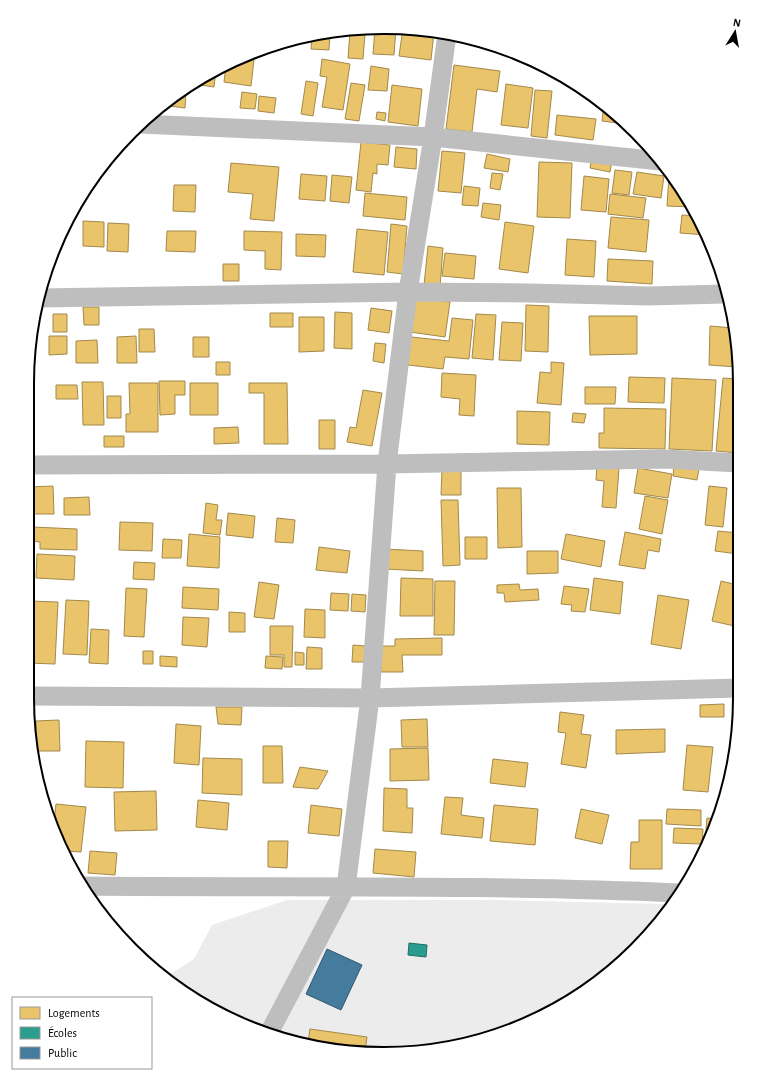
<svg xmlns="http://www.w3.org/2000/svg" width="767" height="1081" viewBox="0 0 767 1081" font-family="'Alegreya Sans',sans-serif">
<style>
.green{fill:#ececec}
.homes{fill:#e9c46a;stroke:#a3894a}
.schools{fill:#2a9d8f;stroke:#1d6e64}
.public{fill:#457b9d;stroke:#30566e}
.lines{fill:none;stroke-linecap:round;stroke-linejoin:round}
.minor{stroke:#bebebe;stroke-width:19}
.rim{fill:none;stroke:#000;stroke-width:2}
</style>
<rect width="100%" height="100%" fill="#fff"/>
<path class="green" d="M287 900H502L664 904 662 919 619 965 541 1017 430 1051H337L247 1027 166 977 194 959 212 925Z"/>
<path class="homes" d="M396 28 394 55 373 54 375 29Z
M403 28 434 32 431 60 399 56Z
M330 32 329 50 311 49 312 36Z
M350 32 365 34 363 59 348 58Z
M503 49 518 55 517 57 502 54Z
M242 58 254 60 251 86 224 82 226 65Z
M322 59 350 64 343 110 322 107 327 77 320 76Z
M454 65 500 71 497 92 477 89 472 132 446 129Z
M371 66 389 69 387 91 368 90Z
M216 70 214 87 194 84 195 82 205 75Z
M306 81 318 83 313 116 301 114Z
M351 83 365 85 359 121 345 119Z
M506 84 533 88 528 128 501 125Z
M392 85 422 89 418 126 388 122Z
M535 90 552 91 547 138 531 136Z
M181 92H186L185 108 163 105Z
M242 92 257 94 255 109 240 108Z
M259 96 276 98 274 113 258 111Z
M604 104 625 124 602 121Z
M377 112 386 113 385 121 376 119Z
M557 115 596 119 593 140 555 135Z
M361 142 390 145 388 165 377 164V174L373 173 371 192 356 190Z
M396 147 417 149 416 169 394 167Z
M442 151 465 153 461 193 438 191Z
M487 154 510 159 508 172 484 168Z
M592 157 612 161 610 172 590 168Z
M539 162 572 163 570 218 537 217Z
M231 163 279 167 274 221 250 219 253 194 228 192Z
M615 170 632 172 629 195 612 193Z
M637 172 664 176 661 198 633 194Z
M492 173 503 174 500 190 490 188Z
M301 174 327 176 325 201 299 199Z
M332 175 352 177 349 203 330 201Z
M669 175 691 207 667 206Z
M584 176 609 179 606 212 581 210Z
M174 185H196L195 212 173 211Z
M464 186 480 188 478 206 462 205Z
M365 193 407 197 405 220 363 216Z
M610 194 646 198 643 218 608 214Z
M483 203 501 205 499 220 481 217Z
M682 215 696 216 703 226 706 235 680 233Z
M611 217 649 220 646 252 608 248Z
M83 221 104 222V247L83 246Z
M505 222 534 226 528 273 499 269Z
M108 223 129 224 128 252 107 251Z
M391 224 407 226 403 274 387 272Z
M357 229 388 232 384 275 353 272Z
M167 231H196L195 252 166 251Z
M244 231 282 232 281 270 265 269V251L244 250Z
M296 234 326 235 325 257 296 256Z
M567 239 596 241 594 277 565 275Z
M428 246 443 248 440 287 424 285Z
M445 253 476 256 474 279 442 276Z
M608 259 653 261 652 284 607 281Z
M223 264H239V281H223Z
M415 297 450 302 445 337 410 332Z
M526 305 549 306 548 352 525 351Z
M83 307H99V325H84Z
M371 308 392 311 389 333 368 330Z
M335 312 352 313V349L334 348Z
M270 313H293V327H270Z
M53 314H67V332H53Z
M476 314 496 315 493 360 472 358Z
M589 316H637V354L590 355Z
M299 317H324V351L299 352Z
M452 318 473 320 469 359 445 357 443 369 408 365 411 337 449 341Z
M502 322 523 323 521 361 499 360Z
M710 326 734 328 737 337V367L709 365Z
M139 329H154L155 352H139Z
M49 336H67V354L49 355Z
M136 336 137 363H117V337Z
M193 337H209V357H193Z
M97 340 98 363H76V341Z
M375 343 386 344 384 363 373 361Z
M216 362H230V375H216Z
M551 362 564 363 561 405 537 403 540 372 551 373Z
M442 373 476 375 474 416 459 415 460 399 441 397Z
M629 377 665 378 664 403 628 402Z
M672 378 716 380 712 451 669 449Z
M723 378 737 379 738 453 716 451Z
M159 381H185V395H175V414L160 415Z
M82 382H103L104 425H83Z
M129 383H158V432H126V414H130Z
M190 383H218V415H190Z
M249 383H287L288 444H264V393H249Z
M56 385H77L78 399H56Z
M585 387H616L615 404H585Z
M363 390 382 393 372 446 347 442 350 427 356 428Z
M107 396H121V418H107Z
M604 408 666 409 665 449 599 448V433H604Z
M517 411 550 412 549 445 517 444Z
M573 413 586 414 584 423 572 422Z
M319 420H335V449H319Z
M238 427 239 443 214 444V428Z
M104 436H124V447H104Z
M597 465 619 468 616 508 602 507 604 481 596 480Z
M674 466 699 469 697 480 673 476Z
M638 468 672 474 668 498 634 493Z
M442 469H461V495H441Z
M53 486 54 514H30L29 487Z
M709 486 727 488 723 527 705 525Z
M497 488H521L522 547 498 548Z
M645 496 668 500 662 534 639 529Z
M89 497 90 515H64V498Z
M441 500H458L460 565 443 566Z
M206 503 218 505 216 520H222L220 535 203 533Z
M228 513 255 516 253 538 226 535Z
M277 518 295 520 293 543 275 542Z
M120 522 153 523 152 551 119 550Z
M32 527 77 529V550L40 549V542L31 541Z
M718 531 738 533V554L715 551Z
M625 532 661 539 659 552 648 550 645 569 619 565Z
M189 534 220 537 219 568 187 566Z
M566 534 605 541 601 567 561 559Z
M465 537H487V559H465Z
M163 539 182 540 181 558H162Z
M319 547 350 551 347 573 316 570Z
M385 549 423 551V571L385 569Z
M527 551H558V573L527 574Z
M37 554 75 556 74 580 36 578Z
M134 562 155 563 154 580 133 579Z
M401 578 433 579V616H400Z
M594 578 623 582 620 614 590 610Z
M435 581H455L454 635H434Z
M721 581 738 585 739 627 712 621Z
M259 582 279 585 274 619 254 617Z
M519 584 520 590 538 589 539 600 505 602 504 593H497V585Z
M564 586 589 589 585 612 571 611 572 605 561 604Z
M183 587 219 589 218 610 182 608Z
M126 588 147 589 144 637 124 636Z
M331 593 349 594 348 611 330 610Z
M352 594 366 595 365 612 351 611Z
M658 595 689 600 681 649 651 644Z
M66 600 89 601 87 655 63 654Z
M29 601 58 602 55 664 27 663Z
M305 609 325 610V638L304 637Z
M229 612 245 613V632H229Z
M183 617 209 618 207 647 182 645Z
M270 626H293L292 667H284V655H270Z
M91 629 109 630 108 664 89 663Z
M442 638V655H402L403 672H381V646H395V639Z
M353 645 365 646V662H352Z
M307 647 322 648V669H306Z
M143 651H153V664H143Z
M295 652 304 653V665H295Z
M160 656 177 657V667L160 666Z
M266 656 283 657 282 669 265 668Z
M724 704V717H700V705Z
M216 707H242L241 725 218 724Z
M560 712 584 715 581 734 591 735 586 768 561 764 566 733 558 732Z
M427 719 428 747H402L401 720Z
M59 720 60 751H36V721Z
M176 724 201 726 199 765 174 763Z
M665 729V752L616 754V730Z
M86 741 124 742 123 788 85 787Z
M687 745 713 747 708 792 683 790Z
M263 746H282L283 783H263Z
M428 748 429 780 390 781V749Z
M203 758 242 759V795L202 793Z
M493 759 528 763 525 787 490 783Z
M300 767 328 771 318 789 293 787Z
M384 788 407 789V808H413L412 833 383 831Z
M156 791 157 830 115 831 114 792Z
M445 797 463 798 461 815 484 818 482 838 441 834Z
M198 800 229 803 227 830 196 827Z
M56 804 86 807 81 852 67 851 54 823Z
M311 805 342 809 339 836 308 833Z
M494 805 538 809 535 845 490 841Z
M581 809 609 815 602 844 575 838Z
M667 809 701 810V826L666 824Z
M707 818 717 819 708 842H705Z
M639 820H662V869H630L631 842H639Z
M674 828 703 829 702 844 673 843Z
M268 841H288L287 868 268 867Z
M375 849 416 852 414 877 373 873Z
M90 851 117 853 115 875 88 873Z
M310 1029 367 1037 365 1051H337L308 1043Z"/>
<path class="schools" d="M409 943 427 945 426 957 408 955Z"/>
<path class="public" d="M327 949 362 965 341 1010 306 994Z"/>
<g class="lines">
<path class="minor" d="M141 124 433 137 660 161
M40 298 408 292 530 293 648 296 724 294
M27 465 387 464 666 459 738 463
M27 696 370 698 739 688
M83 886C282 888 481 884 680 893
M269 1033 346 887 370 698 387 464 408 292 433 137 447 34"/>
</g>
<path d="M0 0H767V1081H0ZM383 34H384A349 349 0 0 1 733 383V698A349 349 0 0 1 384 1047H383A349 349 0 0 1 34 698V383A349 349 0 0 1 383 34Z" fill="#fff" fill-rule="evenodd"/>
<path class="rim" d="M383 34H384A349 349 0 0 1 733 383V698A349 349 0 0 1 384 1047H383A349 349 0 0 1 34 698V383A349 349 0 0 1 383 34Z"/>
<rect x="12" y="997" width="140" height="72" fill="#ffffff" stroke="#999999"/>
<rect x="20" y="1007" width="20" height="12" fill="#e9c46a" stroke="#999999"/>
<text x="48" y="1017" font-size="12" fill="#000000">Logements</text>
<rect x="20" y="1027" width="20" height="12" fill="#2a9d8f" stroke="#999999"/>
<text x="48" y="1037" font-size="12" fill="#000000">Écoles</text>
<rect x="20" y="1047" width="20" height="12" fill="#457b9d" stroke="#999999"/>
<text x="48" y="1057" font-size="12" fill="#000000">Public</text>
<g transform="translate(735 32) rotate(11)" stroke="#ffffff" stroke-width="3" paint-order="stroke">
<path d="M0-3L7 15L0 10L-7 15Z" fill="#000000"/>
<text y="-6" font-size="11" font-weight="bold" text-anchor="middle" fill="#000000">N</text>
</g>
</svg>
